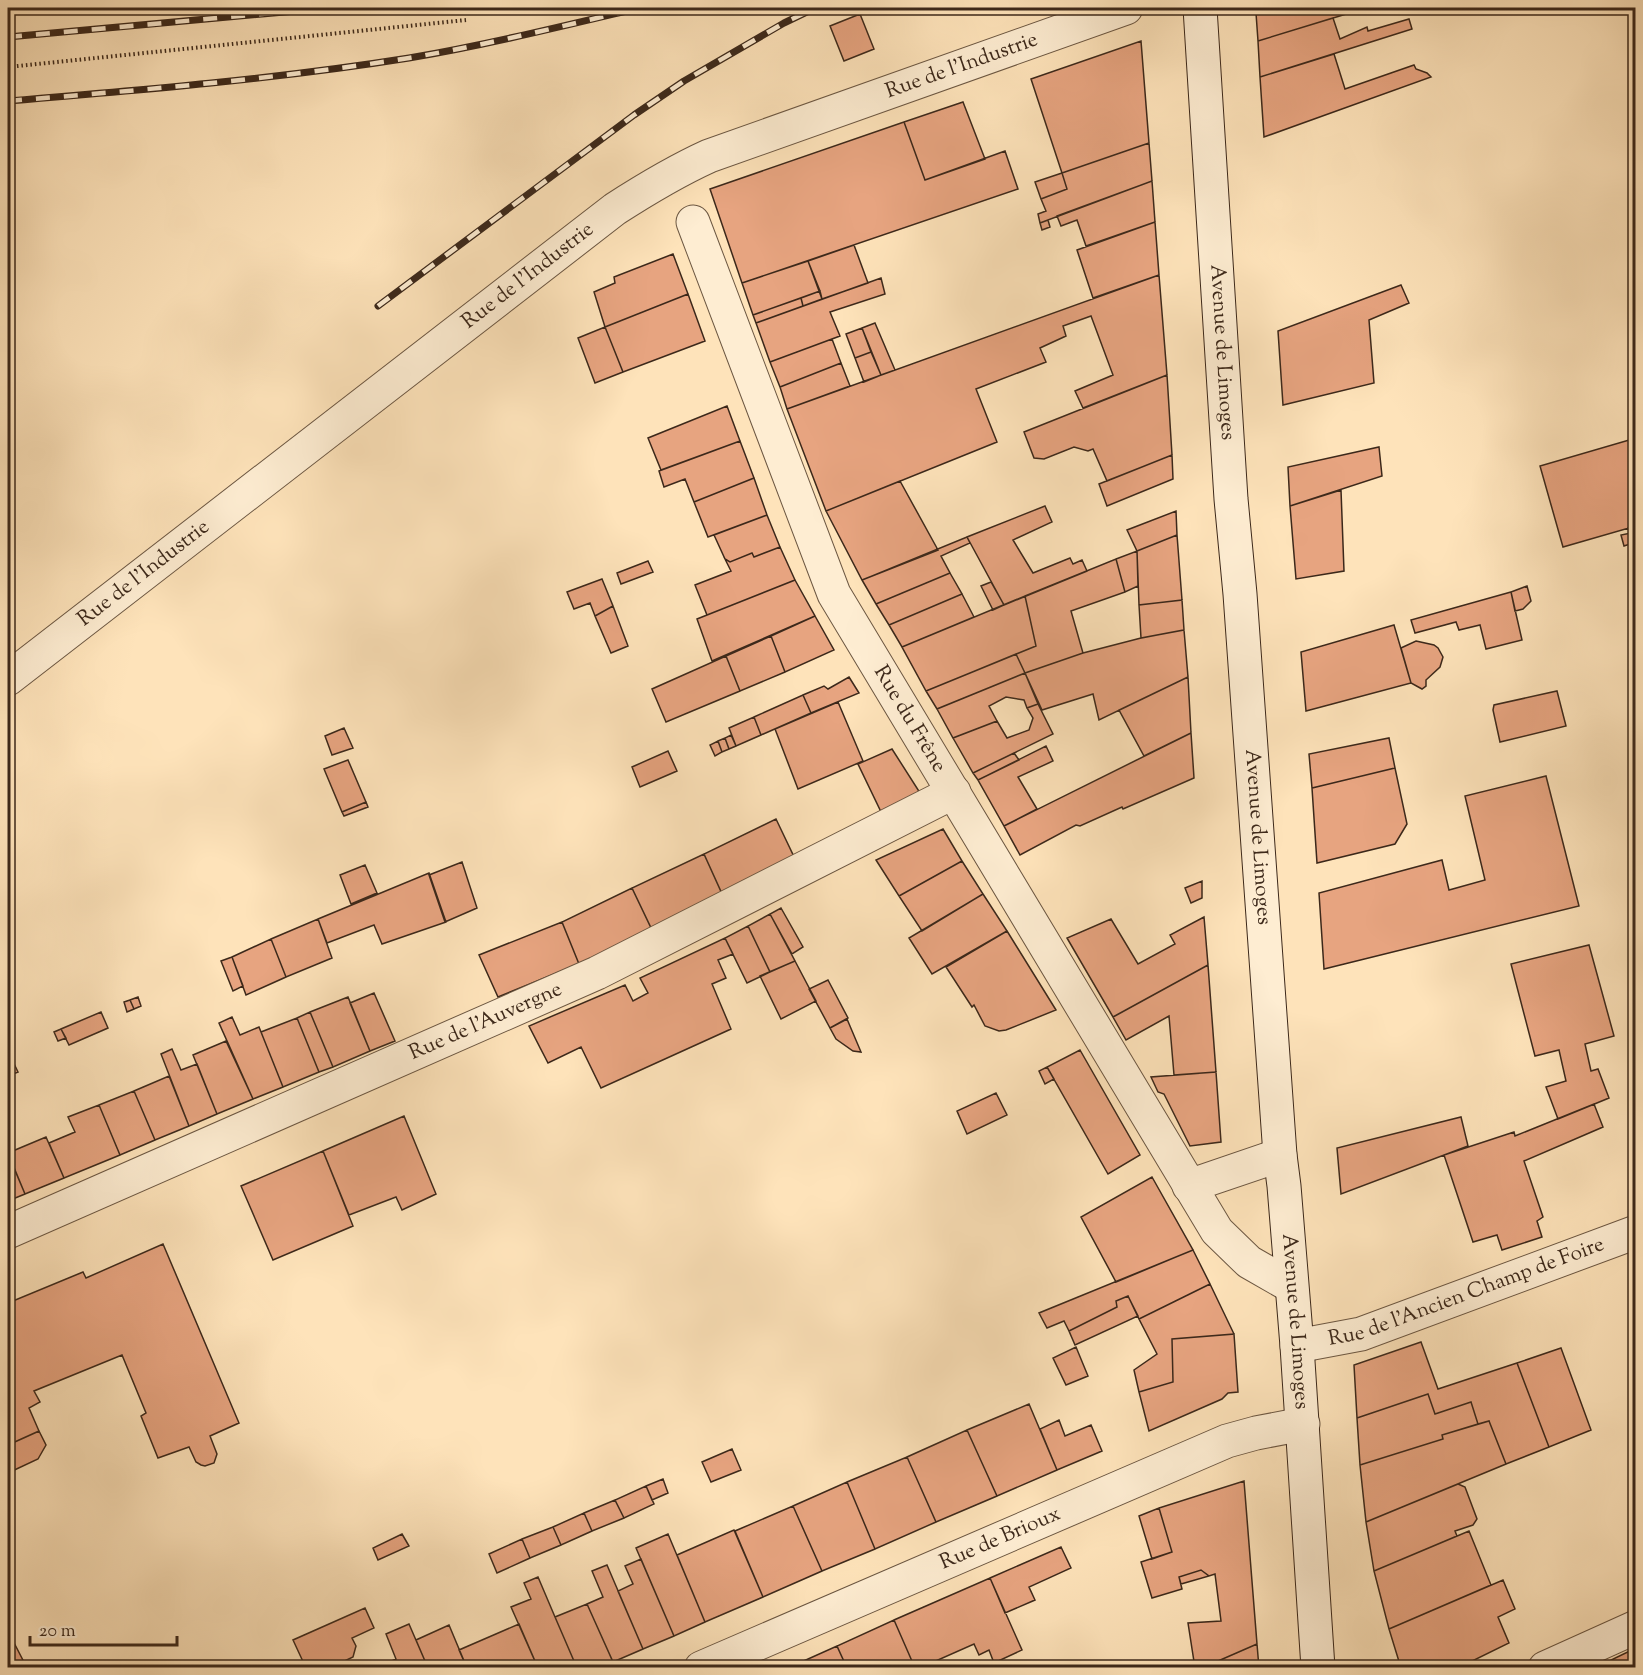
<svg xmlns="http://www.w3.org/2000/svg" width="1643" height="1675" viewBox="0 0 1643 1675" font-family="'Sorts Mill Goudy',serif">
<style>
.building{fill:#e7a480;stroke:#3c281a;stroke-width:1.5}
.lines{fill:none;stroke-linecap:round;stroke-linejoin:round}
.street-casing{stroke:#6c5742;stroke-width:35}
.secondary-casing{stroke:#3c281a;stroke-width:35}
.path{stroke:#3c281a;stroke-width:4;stroke-dasharray:1.5 3;stroke-linecap:butt}
.street{stroke:#feedd2;stroke-width:33}
.secondary{stroke:#feedd2;stroke-width:33}
.rail-casing{stroke:#3c281a;stroke-width:7}
.rail{stroke:#feedd2;stroke-width:4.5;stroke-dasharray:14;stroke-linecap:butt}
.labels{text-anchor:middle;dominant-baseline:central;stroke-width:4.5;stroke-linejoin:round;paint-order:stroke}
.street-label{font-size:21px;fill:#3c281a;stroke:#feedd2}
</style>
<rect width="100%" height="100%" fill="#fee3ba"/>
<filter id="stains"><feTurbulence type="fractalNoise" baseFrequency=".00333" numOctaves="4"/><feColorMatrix values="0 0 0 0 .2 0 0 0 0 .09 0 0 0 0 .02 0 0 0 .5 -.17"/></filter>
<radialGradient id="worn" r=".72"><stop offset=".6" stop-color="#630" stop-opacity="0"/><stop offset="1" stop-color="#630" stop-opacity=".3"/></radialGradient>
<path class="building" d="M1256 8H1274L1256 13Z
M1274 8H1330V9L1366 8 1258 41 1256 13Z
M860 14 874 49 844 61 830 26Z
M1333 18 1340 39 1367 27 1368 31 1409 19 1412 29 1260 77 1258 41Z
M1141 41 1149 143 1062 173 1031 79Z
M1334 54 1345 89 1414 65 1416 69 1427 73 1431 77 1264 137 1260 77Z
M963 102 985 159 925 180 904 122Z
M904 122 925 180 1005 151 1018 189 742 283 710 189Z
M1149 143 1152 181 1040 223 1038 214 1046 211 1041 199 1067 189 1062 173Z
M1062 173 1067 189 1041 199 1035 182Z
M1152 181 1155 222 1086 246 1077 220 1061 226 1057 216Z
M1048 220 1050 227 1042 230 1040 223Z
M1155 222 1159 275 1093 298 1077 250Z
M854 245 868 283 822 299 808 261Z
M673 254 688 294 605 327 594 292 615 283 614 277Z
M808 261 820 291 753 315 742 283Z
M1159 275 1167 375 1083 408 1075 391 1113 375 1091 316 1063 326 1066 336 1040 348 1046 362 976 389 997 442 826 511 787 409Z
M881 278 885 294 830 312 840 336 770 362 756 323Z
M1401 285 1409 303 1369 320 1374 383 1283 405 1278 331Z
M820 291 822 299 803 306 801 298Z
M688 294 705 341 623 372 605 327Z
M801 298 803 306 756 323 753 315Z
M875 323 895 370 881 375 862 328Z
M605 327 623 372 595 383 578 338Z
M862 328 871 352 855 358 846 334Z
M832 339 841 363 780 387 770 362Z
M871 352 881 375 864 382 855 358Z
M841 363 850 386 787 409 780 387Z
M1167 375 1172 455 1107 481 1093 449 1088 451 1074 447 1044 459 1034 458 1024 432Z
M727 406 740 441 661 470 648 438Z
M1636 438V526L1563 547 1540 466Z
M740 441 754 478 694 502 685 479 664 487 659 471Z
M1379 447 1382 476 1290 506 1288 467Z
M1172 455 1173 479 1107 506 1099 484Z
M754 478 767 515 708 537 694 502Z
M900 481 938 550 862 580 826 511Z
M1341 490 1344 571 1296 579 1290 506Z
M1045 506 1052 522 1013 540 1033 573 1070 558 1073 564 1082 560 1087 571 1004 605 967 537Z
M1176 511 1177 535 1137 551 1127 530Z
M767 515 780 547 754 557 752 553 730 562 725 559 714 535Z
M1636 526V542L1624 546 1621 535 1631 533 1628 528Z
M1177 535 1182 600 1139 605 1137 551Z
M967 537 970 543 941 556 950 573 876 604 862 580Z
M780 547 795 580 707 615 695 585 731 571 725 559 730 562 752 553 754 557Z
M1137 551 1138 586 1125 592 1116 559Z
M1116 559 1125 592 1071 611 1083 653 1025 673 1016 654 1036 646 1025 596Z
M648 561 653 572 621 584 617 573Z
M950 573 962 594 889 625 876 604Z
M602 579 613 606 595 616 590 603 574 609 567 592Z
M795 580 815 616 712 661 697 619Z
M991 582 1004 605 993 610 981 586Z
M1527 586 1531 601 1523 609 1515 611 1511 592Z
M1511 592 1522 640 1486 649 1480 625 1459 630 1456 622 1415 633 1411 620Z
M962 594 974 617 902 647 889 625Z
M1025 596 1036 646 926 691 902 647Z
M1182 600 1184 630 1141 638 1139 605Z
M613 606 628 646 611 653 595 616Z
M815 616 834 650 785 672 771 636Z
M1394 625 1411 683 1306 711 1301 652Z
M1184 630 1188 677 1099 720 1093 694 1042 710 1025 673 1083 653 1141 638Z
M771 636 785 672 740 691 726 656Z
M1416 641 1434 645 1438 648 1443 657 1440 667 1426 680V686L1422 689 1411 683 1401 648Z
M1016 654 1025 673 937 709 926 691Z
M726 656 740 691 666 722 652 689Z
M1025 673 1038 704 1027 708 1024 700 1006 697 989 706 997 721 953 738 937 709Z
M849 677 859 693 811 713 803 695 824 686 828 689Z
M1188 677 1191 733 1144 756 1119 710Z
M1557 691 1566 726 1500 742 1493 710 1494 705Z
M803 695 811 713 761 735 754 717Z
M838 702 863 761 798 789 775 729Z
M1038 704 1053 734 973 773 953 738 997 721 1007 738 1029 730 1033 718 1027 708Z
M754 717 761 735 736 746 729 728Z
M344 728 353 748 332 755 325 736Z
M1191 733 1194 778 1123 809 1122 807 1080 826 1076 825 1020 855 1004 826Z
M731 735 736 746 729 749 725 738Z
M725 738 729 749 722 752 718 741Z
M1389 738 1395 768 1312 788 1309 754Z
M718 741 722 752 715 756 710 745Z
M1046 746 1053 761 1018 777 1037 809 1004 826 978 780Z
M892 749 922 796 883 816 858 764Z
M668 751 677 771 640 787 632 767Z
M1014 753 1019 760 978 780 973 773Z
M348 760 366 802 342 812 324 769Z
M1395 768 1407 824 1395 844 1317 863 1312 788Z
M1546 776 1579 906 1324 969 1319 893 1442 860 1449 890 1485 880 1465 796Z
M366 802 368 807 344 816 342 812Z
M776 819 796 861 723 896 704 854Z
M943 829 962 861 899 896 876 860Z
M704 854 723 896 652 930 632 888Z
M962 861 983 894 922 931 899 896Z
M462 862 477 908 445 922 429 875Z
M365 865 377 893 351 904 340 875Z
M429 873 446 922 382 944 374 925 327 943 318 919Z
M1202 881V898L1191 903 1185 888Z
M632 888 652 930 579 964 562 922Z
M983 894 1007 931 932 974 909 938Z
M781 908 803 947 792 954 770 914Z
M770 914 795 961 770 972 748 926Z
M1204 917 1208 965 1113 1017 1067 938 1111 919 1138 964 1175 944 1170 935Z
M318 919 332 958 286 977 271 939Z
M562 922 579 964 498 997 479 955Z
M748 926 770 972 747 983 725 938Z
M1007 931 1056 1010 1006 1030 999 1031 985 1026 974 1005 972 1007 946 967Z
M725 938 733 954 718 960 726 978 712 984 731 1029 601 1088 581 1047 548 1063 529 1026 625 985 633 1001 648 993 640 978Z
M271 939 286 977 246 995 232 957Z
M1589 945 1614 1036 1585 1044 1591 1071 1598 1069 1609 1098 1558 1119 1546 1087 1566 1081 1559 1050 1535 1056 1511 964Z
M232 957 243 986 233 991 221 961Z
M795 961 816 1001 781 1019 760 976Z
M1208 965 1216 1072 1174 1075 1169 1016 1126 1040 1113 1017Z
M828 980 848 1018 830 1028 809 989Z
M374 993 395 1041 370 1051 350 1003Z
M138 997 141 1006 134 1009 130 1000Z
M348 997 370 1051 333 1067 310 1012Z
M130 1000 134 1009 127 1012 124 1002Z
M101 1012 108 1028 69 1045 61 1029Z
M310 1012 333 1067 319 1072 297 1018Z
M232 1017 240 1035 259 1027 283 1087 253 1099 219 1023Z
M297 1018 319 1072 283 1087 261 1032Z
M847 1019 861 1052 853 1051 836 1039 830 1028Z
M61 1029 66 1038 58 1041 54 1032Z
M226 1041 253 1099 217 1114 193 1055Z
M172 1049 181 1070 197 1064 217 1114 189 1126 161 1054Z
M1080 1050 1140 1155 1108 1174 1047 1067Z
M8 1051 18 1072 8 1076Z
M1047 1067 1054 1079 1045 1084 1039 1071Z
M1216 1072 1221 1142 1190 1146 1164 1094 1158 1092 1151 1077Z
M169 1076 189 1126 155 1140 134 1091Z
M134 1091 155 1140 120 1155 99 1105Z
M996 1093 1007 1115 967 1134 957 1111Z
M1594 1104 1603 1127 1524 1161 1543 1217 1537 1221 1542 1237 1502 1250 1497 1235 1473 1242 1444 1155 1514 1132 1515 1136Z
M99 1105 120 1155 64 1178 49 1143 75 1132 68 1117Z
M404 1116 436 1194 402 1210 396 1197 349 1215 323 1151Z
M1461 1117 1468 1146 1341 1194 1337 1148Z
M46 1137 64 1178 25 1194 8 1153Z
M323 1151 353 1226 273 1260 241 1186Z
M8 1154 25 1194 8 1201Z
M1152 1177 1193 1250 1116 1282 1081 1217Z
M163 1244 239 1423 210 1436 217 1454 214 1463 205 1466 201 1465 196 1462 189 1447 158 1458 141 1416 146 1413 122 1355 34 1391 40 1402 29 1408 39 1431 8 1445V1303L83 1272 86 1278Z
M1193 1250 1210 1284 1139 1319 1128 1296 1116 1301 1117 1307 1069 1331 1064 1321 1047 1328 1039 1313Z
M1210 1284 1234 1334 1172 1339 1173 1382 1139 1392 1134 1370 1157 1354 1139 1319Z
M1128 1296 1138 1316 1075 1345 1069 1331 1117 1307 1116 1301Z
M1234 1334 1238 1392 1228 1393 1222 1399 1149 1431 1139 1392 1173 1382 1172 1339Z
M1421 1342 1438 1389 1517 1363 1549 1447 1506 1464 1489 1421 1478 1424 1471 1402 1435 1414 1428 1394 1357 1418 1354 1365Z
M1076 1347 1088 1376 1066 1385 1053 1358Z
M1561 1348 1591 1430 1549 1447 1517 1363Z
M1428 1394 1435 1414 1471 1402 1478 1424 1442 1435 1443 1439 1360 1465 1357 1418Z
M1029 1404 1057 1470 997 1496 967 1430Z
M1059 1420 1065 1436 1091 1425 1102 1451 1057 1470 1040 1429Z
M1489 1421 1506 1464 1366 1522 1360 1465 1443 1439 1442 1435Z
M967 1430 997 1496 936 1522 907 1457Z
M39 1431 46 1445 38 1459 8 1473V1445Z
M732 1449 741 1470 711 1482 702 1462Z
M907 1457 936 1522 875 1549 847 1482Z
M663 1479 668 1493 652 1500 646 1486Z
M1244 1481 1257 1644 1202 1668H1195L1188 1623 1221 1621 1215 1574 1209 1576 1201 1570 1179 1577 1182 1589 1152 1598 1141 1562 1172 1552 1159 1508Z
M847 1482 875 1549 822 1571 793 1506Z
M1458 1484 1465 1487 1477 1519 1473 1525 1455 1531 1457 1536 1374 1571 1366 1522Z
M646 1486 654 1504 624 1518 615 1500Z
M615 1500 624 1518 592 1531 584 1513Z
M793 1506 822 1571 763 1597 735 1531Z
M1159 1508 1172 1552 1152 1559 1139 1516Z
M584 1513 592 1531 561 1545 553 1527Z
M553 1527 561 1545 530 1558 522 1539Z
M734 1530 763 1597 705 1622 677 1555Z
M1469 1531 1491 1585 1389 1629 1374 1571Z
M402 1534 409 1546 378 1560 373 1548Z
M668 1534 705 1622 674 1636 636 1548Z
M522 1539 530 1558 497 1573 489 1554Z
M1061 1547 1071 1568 1029 1587 1035 1600 1005 1613 990 1578Z
M641 1559 674 1636 643 1649 618 1591 633 1584 625 1566Z
M607 1565 643 1649 613 1662 587 1604 603 1597 592 1571Z
M1201 1570 1209 1576 1181 1584 1179 1577Z
M538 1577 555 1617 577 1668H538L511 1607 531 1599 524 1583Z
M990 1578 1022 1650 994 1663 989 1650 979 1655 974 1644 920 1668H915L894 1620Z
M1503 1580 1515 1609 1498 1617 1509 1643 1458 1668H1401L1389 1629Z
M587 1604 613 1662 600 1668H577L555 1617Z
M365 1608 374 1628 352 1638 356 1646 353 1657 330 1668H306L293 1640Z
M894 1620 915 1668H847L837 1646Z
M409 1624 428 1668H377L396 1659 386 1634Z
M519 1624 538 1668H467L459 1650Z
M449 1625 467 1668H428L416 1640Z
M10 1635 27 1668H8V1636Z
M1257 1644 1259 1668H1202Z
M837 1646 847 1668H788Z
M1636 1648V1668H1615L1611 1660Z
M244 1661 246 1668H228Z"/>
<g class="lines">
<defs>
<g id="street">
<path id="s1" d="M693 222 834 594 1217 1231 1249 1262 1291 1286"/>
<path id="s2" d="M8 679 615 209C646 189 676 171 709 156L1126 8"/>
<path d="M1189 1186 1280 1155"/>
<path id="s3" d="M8 1232 597 973 954 792"/>
<path id="s4" d="M1297 1346 1361 1334 1636 1232"/>
<path id="s5" d="M701 1668 1227 1441 1256 1433 1303 1424"/>
<path d="M1545 1668 1636 1627"/>
</g>
<g id="secondary">
<path id="s6" d="M1200 8 1231 499 1240 594 1280 1155 1284 1186 1297 1346 1318 1668"/>
</g>
</defs>
<use href="#street" class="street-casing"/>
<use href="#secondary" class="secondary-casing"/>
<path class="path" d="M8 67 466 20"/>
<use href="#street" class="street"/>
<use href="#secondary" class="secondary"/>
<defs>
<path id="rail" d="M8 8H9
M8 37 329 8
M8 101C142 90 276 79 409 58 486 45 563 26 639 8
M378 306 634 115 684 81 784 23 815 8"/>
</defs>
<use href="#rail" class="rail-casing"/>
<use href="#rail" class="rail"/>
</g>
<g class="labels">
<g class="street-label">
<text stroke="none"><textPath href="#s2" startOffset="1144">Rue de l'Industrie</textPath></text>
<text stroke="none"><textPath href="#s2" startOffset="658">Rue de l'Industrie</textPath></text>
<text stroke="none"><textPath href="#s6" startOffset="345">Avenue de Limoges</textPath></text>
<text stroke="none"><textPath href="#s2" startOffset="172">Rue de l'Industrie</textPath></text>
<text stroke="none"><textPath href="#s1" startOffset="544">Rue du Frêne</textPath></text>
<text stroke="none"><textPath href="#s6" startOffset="831">Avenue de Limoges</textPath></text>
<text stroke="none"><textPath href="#s3" startOffset="522">Rue de l'Auvergne</textPath></text>
<text stroke="none"><textPath href="#s4" startOffset="178">Rue de l'Ancien Champ de Foire</textPath></text>
<text stroke="none"><textPath href="#s6" startOffset="1317">Avenue de Limoges</textPath></text>
<text stroke="none"><textPath href="#s5" startOffset="326">Rue de Brioux</textPath></text>
</g>
</g>
<rect width="1643" height="1675" fill="none" stroke="#fee3ba" stroke-width="30"/>
<rect x="9" y="9" width="1625" height="1657" fill="none" stroke="#3c281a" stroke-width="3"/>
<rect x="15" y="15" width="1613" height="1645" fill="none" stroke="#3c281a" stroke-width="1.5"/>
<path d="M30 1636v9h147v-9" fill="none" stroke="#3c281a" stroke-width="3"/>
<text x="39" y="1636" font-size="18" fill="#3c281a" stroke="#feedd2" stroke-width="4.5" paint-order="stroke">20 m</text>
<rect width="100%" height="100%" filter="url(#stains)"/>
<rect width="100%" height="100%" fill="url(#worn)"/>
</svg>
